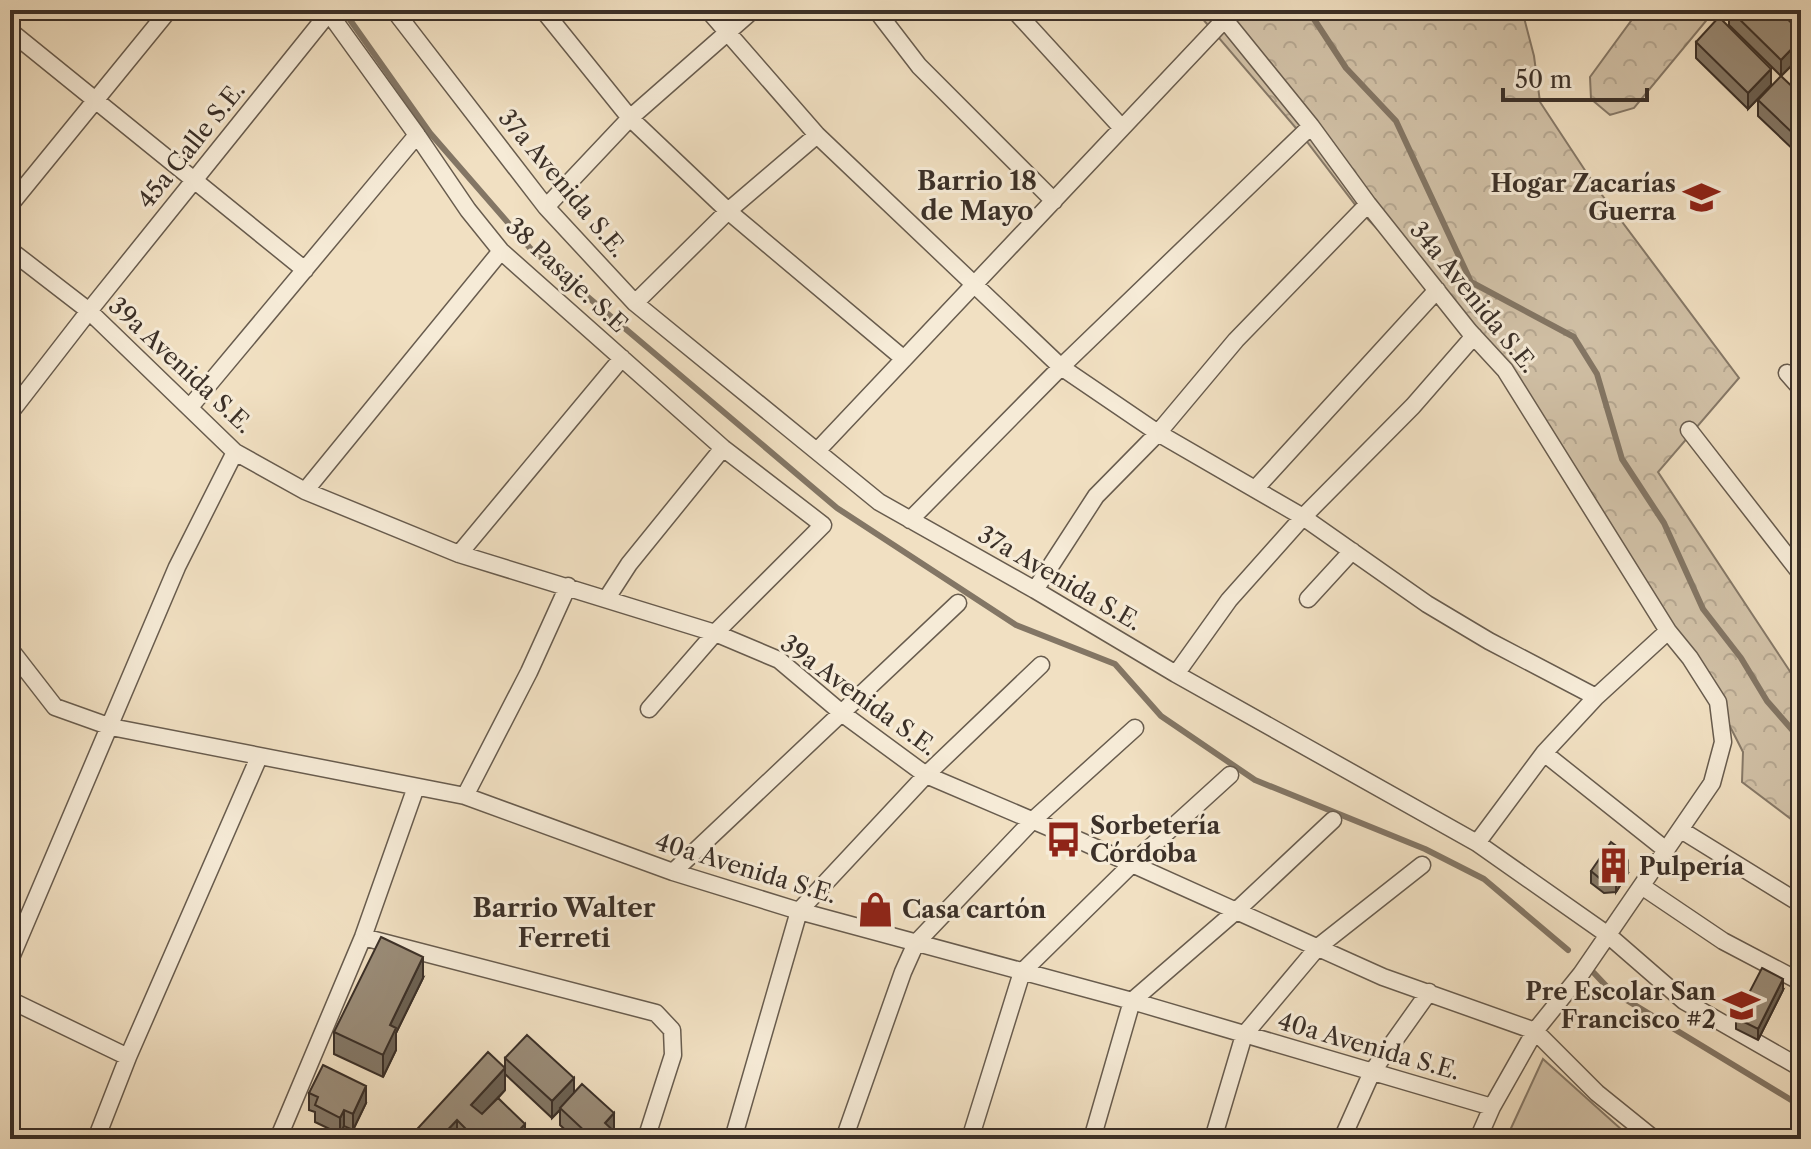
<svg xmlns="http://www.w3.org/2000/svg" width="1811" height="1149" viewBox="0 0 1811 1149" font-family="'Libre Caslon Text',serif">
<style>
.green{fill:#d2c2a8;stroke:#867968;stroke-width:2}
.forest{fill:url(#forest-crowns);stroke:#867968;stroke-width:2}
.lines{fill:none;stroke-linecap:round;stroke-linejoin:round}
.stream{stroke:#837665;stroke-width:6}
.street-casing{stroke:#685c4e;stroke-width:19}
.street{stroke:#f6ebd7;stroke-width:16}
.wall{fill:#847867;stroke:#3b3028;stroke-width:2}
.shaded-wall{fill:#6c6254;stroke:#3b3028;stroke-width:2}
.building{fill:#9a8c78;stroke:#3b3028;stroke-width:2}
.labels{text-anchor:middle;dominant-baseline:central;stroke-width:6;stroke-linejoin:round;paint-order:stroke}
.street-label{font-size:24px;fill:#3b3028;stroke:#f6ebd7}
.poi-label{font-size:24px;font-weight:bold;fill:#3b3028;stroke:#f6ebd7;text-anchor:start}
.neighbourhood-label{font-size:26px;font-weight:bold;fill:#3b3028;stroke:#f6ebd7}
</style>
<defs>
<pattern id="forest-crowns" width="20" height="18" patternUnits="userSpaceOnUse" patternTransform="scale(2)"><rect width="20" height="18" fill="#d2c2a8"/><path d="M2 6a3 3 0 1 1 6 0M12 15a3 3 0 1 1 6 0" fill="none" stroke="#b5a791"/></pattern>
</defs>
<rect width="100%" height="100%" fill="#f1e0c2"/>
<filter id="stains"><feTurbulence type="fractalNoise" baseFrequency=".0025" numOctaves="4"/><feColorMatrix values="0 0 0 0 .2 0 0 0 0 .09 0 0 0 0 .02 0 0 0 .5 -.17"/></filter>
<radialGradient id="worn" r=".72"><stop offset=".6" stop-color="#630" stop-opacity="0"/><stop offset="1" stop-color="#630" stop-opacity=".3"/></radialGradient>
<path class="green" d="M1543 1059 1632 1139H1506Z"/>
<path class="forest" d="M1195 10H1522L1534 56 1540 102 1596 187 1739 378 1658 472 1801 688V823L1791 819 1742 782 1743 752 1712 691 1505 370 1437 290 1360 211 1301 134Z
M1639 10H1715L1634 108 1610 115 1591 99 1590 77Z"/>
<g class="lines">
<path class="stream" d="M343 10 430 133 530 248 837 508 1016 625 1115 664 1161 716 1255 780 1425 849 1484 879 1568 950
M1308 10 1346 68 1396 121 1471 282 1574 337 1597 374 1622 459 1664 523 1703 609 1741 658 1767 701 1801 740
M1594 973 1610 990 1801 1106"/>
<defs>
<path id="street" d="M394 10 546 207 635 303 879 502 1035 590 1176 674 1477 843 1608 935 1684 1001 1801 1068
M543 10 630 118 728 211 904 359
M708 10 817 135 1061 367 1158 433 1303 517 1427 604 1489 641 1596 697
M876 10 919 66 1054 201
M1014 10 1121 127
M1217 10 1311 126 1368 204 1469 331 1505 370 1668 631 1690 658 1718 702 1723 742 1712 783 1581 974 1535 1031 1492 1107 1478 1139
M329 13 417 135 468 210 501 251 723 448 823 525 715 633 649 709
M10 31 305 270
M10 205 169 10
M546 207 630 118 753 10
M10 250 89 311 235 452 305 491 459 554 715 633 779 660 843 714 926 775 1083 842 1383 977 1535 1031 1597 1093 1654 1139
M635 303 728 211 817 135
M1787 373 1801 389
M190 407 417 135
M10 413 89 311 331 10
M1689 430 1801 574
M817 451 1225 19
M1256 488 1437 290
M305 491 501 251
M910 520 1061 367 1311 126
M459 554 622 358
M1035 590 1096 496 1158 433 1236 340 1368 204
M607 598 629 564 723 448
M1308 599 1352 551
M10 649 55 707 111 727 465 796 673 872 799 911 1132 1001 1492 1107
M1176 674 1229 600 1303 517 1413 406 1474 336
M1544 753 1666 850
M465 796 529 672 568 586
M1681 830 1801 904
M1477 843 1544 753 1596 697 1668 631
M673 872 958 603
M1643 887 1723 941 1801 982
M363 937 656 1013 672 1030 673 1055 646 1139
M10 960 177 567 235 452
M10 1000 128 1057
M96 1139 128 1057 259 757
M278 1139 363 937 416 787
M733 1139 799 911 926 775 1041 665
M844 1139 903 972 916 943 1032 821 1135 728
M970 1139 1022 972 1132 864 1230 775
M1092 1139 1132 1001 1236 911 1333 820
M1213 1139 1244 1035 1318 947 1422 865
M1342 1139 1372 1072 1429 992"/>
</defs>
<use href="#street" class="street-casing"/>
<use href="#street" class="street"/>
</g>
<path class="wall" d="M1729 10H1778L1801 32V56L1781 76 1729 25Z
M1780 10H1801V30Z
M1696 42 1771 85 1748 109 1696 58Z
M1801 95V157L1758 116V100Z
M1591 871 1628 873 1616 892 1604 893 1591 883Z
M423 978 396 1033V1050L383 1077 334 1054V1032Z
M1783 990 1758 1040 1736 1029V1018Z
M505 1058 574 1093 614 1130 618 1139H575L560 1125V1110L552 1118 505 1074Z
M505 1090 498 1098 525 1139H408Z
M309 1093 366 1103 353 1130 344 1126 340 1134 315 1122V1112L309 1110Z"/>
<path class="shaded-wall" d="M1801 39V56L1781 76V60Z
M1771 69V85L1748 109V93Z
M1628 862V873L1616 892V881Z
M423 957V978L396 1033V1050L383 1077V1055L390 1025Z
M1783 979V990L1758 1040V1029Z
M505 1068V1090L471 1126V1105Z
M574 1078V1095L552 1118V1101Z
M366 1086V1103L353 1130V1114Z
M344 1110V1126L340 1134V1118Z
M614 1113V1130L605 1139V1123Z
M457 1120V1139H439Z
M525 1124V1139H511Z"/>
<path class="building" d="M1730 10H1778L1801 32V39L1781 60Z
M1719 17 1771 69 1748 93 1696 42Z
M1781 76 1801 95V141L1758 100Z
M1611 842 1619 848 1628 862 1616 881 1604 882 1591 871Z
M381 937 423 957 390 1025 396 1028 383 1055 334 1032Z
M1762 968 1783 979 1758 1029 1736 1018Z
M527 1035 574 1078 552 1101 505 1058Z
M488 1052 505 1068 471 1105 482 1114 498 1098 525 1124 511 1139H461L468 1131 457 1120 439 1139H408Z
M323 1065 366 1086 353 1114 344 1110 340 1118 315 1105 318 1097 309 1093Z
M582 1084 614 1113 605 1123 618 1135 614 1139H585L589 1135 560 1108Z"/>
<defs>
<symbol id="school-bare" viewBox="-9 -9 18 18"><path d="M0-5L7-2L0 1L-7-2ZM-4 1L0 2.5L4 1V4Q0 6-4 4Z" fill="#8f2418" stroke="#f6ebd7" stroke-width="2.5" paint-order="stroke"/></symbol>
<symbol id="bus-bare" viewBox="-9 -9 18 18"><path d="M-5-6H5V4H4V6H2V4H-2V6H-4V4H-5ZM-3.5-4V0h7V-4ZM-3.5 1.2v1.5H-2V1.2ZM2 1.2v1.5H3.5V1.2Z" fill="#8f2418" stroke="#f6ebd7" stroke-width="2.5" paint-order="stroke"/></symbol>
<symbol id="building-bare" viewBox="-9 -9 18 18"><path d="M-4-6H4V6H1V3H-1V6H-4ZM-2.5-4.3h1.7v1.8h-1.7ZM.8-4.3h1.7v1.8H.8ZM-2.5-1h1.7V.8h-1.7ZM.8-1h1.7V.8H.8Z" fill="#8f2418" stroke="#f6ebd7" stroke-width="2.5" paint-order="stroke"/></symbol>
<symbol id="shop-bare" viewBox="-9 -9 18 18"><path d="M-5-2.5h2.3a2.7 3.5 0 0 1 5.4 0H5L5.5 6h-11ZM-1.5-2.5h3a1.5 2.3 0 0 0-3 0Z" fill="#8f2418" stroke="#f6ebd7" stroke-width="2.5" paint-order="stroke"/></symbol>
</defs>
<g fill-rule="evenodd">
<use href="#school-bare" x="1676" y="172" width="51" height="51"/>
<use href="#bus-bare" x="1038" y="814" width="51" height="51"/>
<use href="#building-bare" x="1588" y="840" width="51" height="51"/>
<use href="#shop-bare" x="850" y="884" width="51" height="51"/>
<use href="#school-bare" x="1716" y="980" width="51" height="51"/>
</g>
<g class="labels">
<g class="street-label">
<text transform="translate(191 145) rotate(-51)">45a Calle S.E.</text>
<text transform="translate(563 183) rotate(50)">37a Avenida S.E.</text>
<text transform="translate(567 275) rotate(43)">38 Pasaje. S.E</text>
<text transform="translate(1474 297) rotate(51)">34a Avenida S.E.</text>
<text transform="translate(181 365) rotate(43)">39a Avenida S.E.</text>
<text transform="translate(1060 578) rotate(30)">37a Avenida S.E.</text>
<text transform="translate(859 695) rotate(36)">39a Avenida S.E.</text>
<text transform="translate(746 868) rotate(17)">40a Avenida S.E.</text>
<text transform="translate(1369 1046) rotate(16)">40a Avenida S.E.</text>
</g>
<g class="poi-label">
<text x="1676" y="183" text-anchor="end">Hogar Zacarías<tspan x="1676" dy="28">Guerra</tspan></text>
<text x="1090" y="825">Sorbetería<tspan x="1090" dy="28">Córdoba</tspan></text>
<text x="1639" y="866">Pulpería</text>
<text x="902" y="909">Casa cartón</text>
<text x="1716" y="991" text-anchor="end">Pre Escolar San<tspan x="1716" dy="28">Francisco #2</tspan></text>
</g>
<g class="neighbourhood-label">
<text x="977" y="181">Barrio 18<tspan x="977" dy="30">de Mayo</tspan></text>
<text x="564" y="908">Barrio Walter<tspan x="564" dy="30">Ferreti</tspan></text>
</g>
</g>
<rect width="1811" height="1149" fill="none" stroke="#f1e0c2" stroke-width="40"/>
<rect x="12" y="12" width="1787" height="1125" fill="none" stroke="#3b3028" stroke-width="4"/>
<rect x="20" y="20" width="1771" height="1109" fill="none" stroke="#3b3028" stroke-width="2"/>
<path d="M1503 88v12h144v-12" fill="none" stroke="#3b3028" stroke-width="4"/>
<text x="1515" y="88" font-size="24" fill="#3b3028" stroke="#f6ebd7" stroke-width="6" paint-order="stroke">50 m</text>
<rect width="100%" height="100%" filter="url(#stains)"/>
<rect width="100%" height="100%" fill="url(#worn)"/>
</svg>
